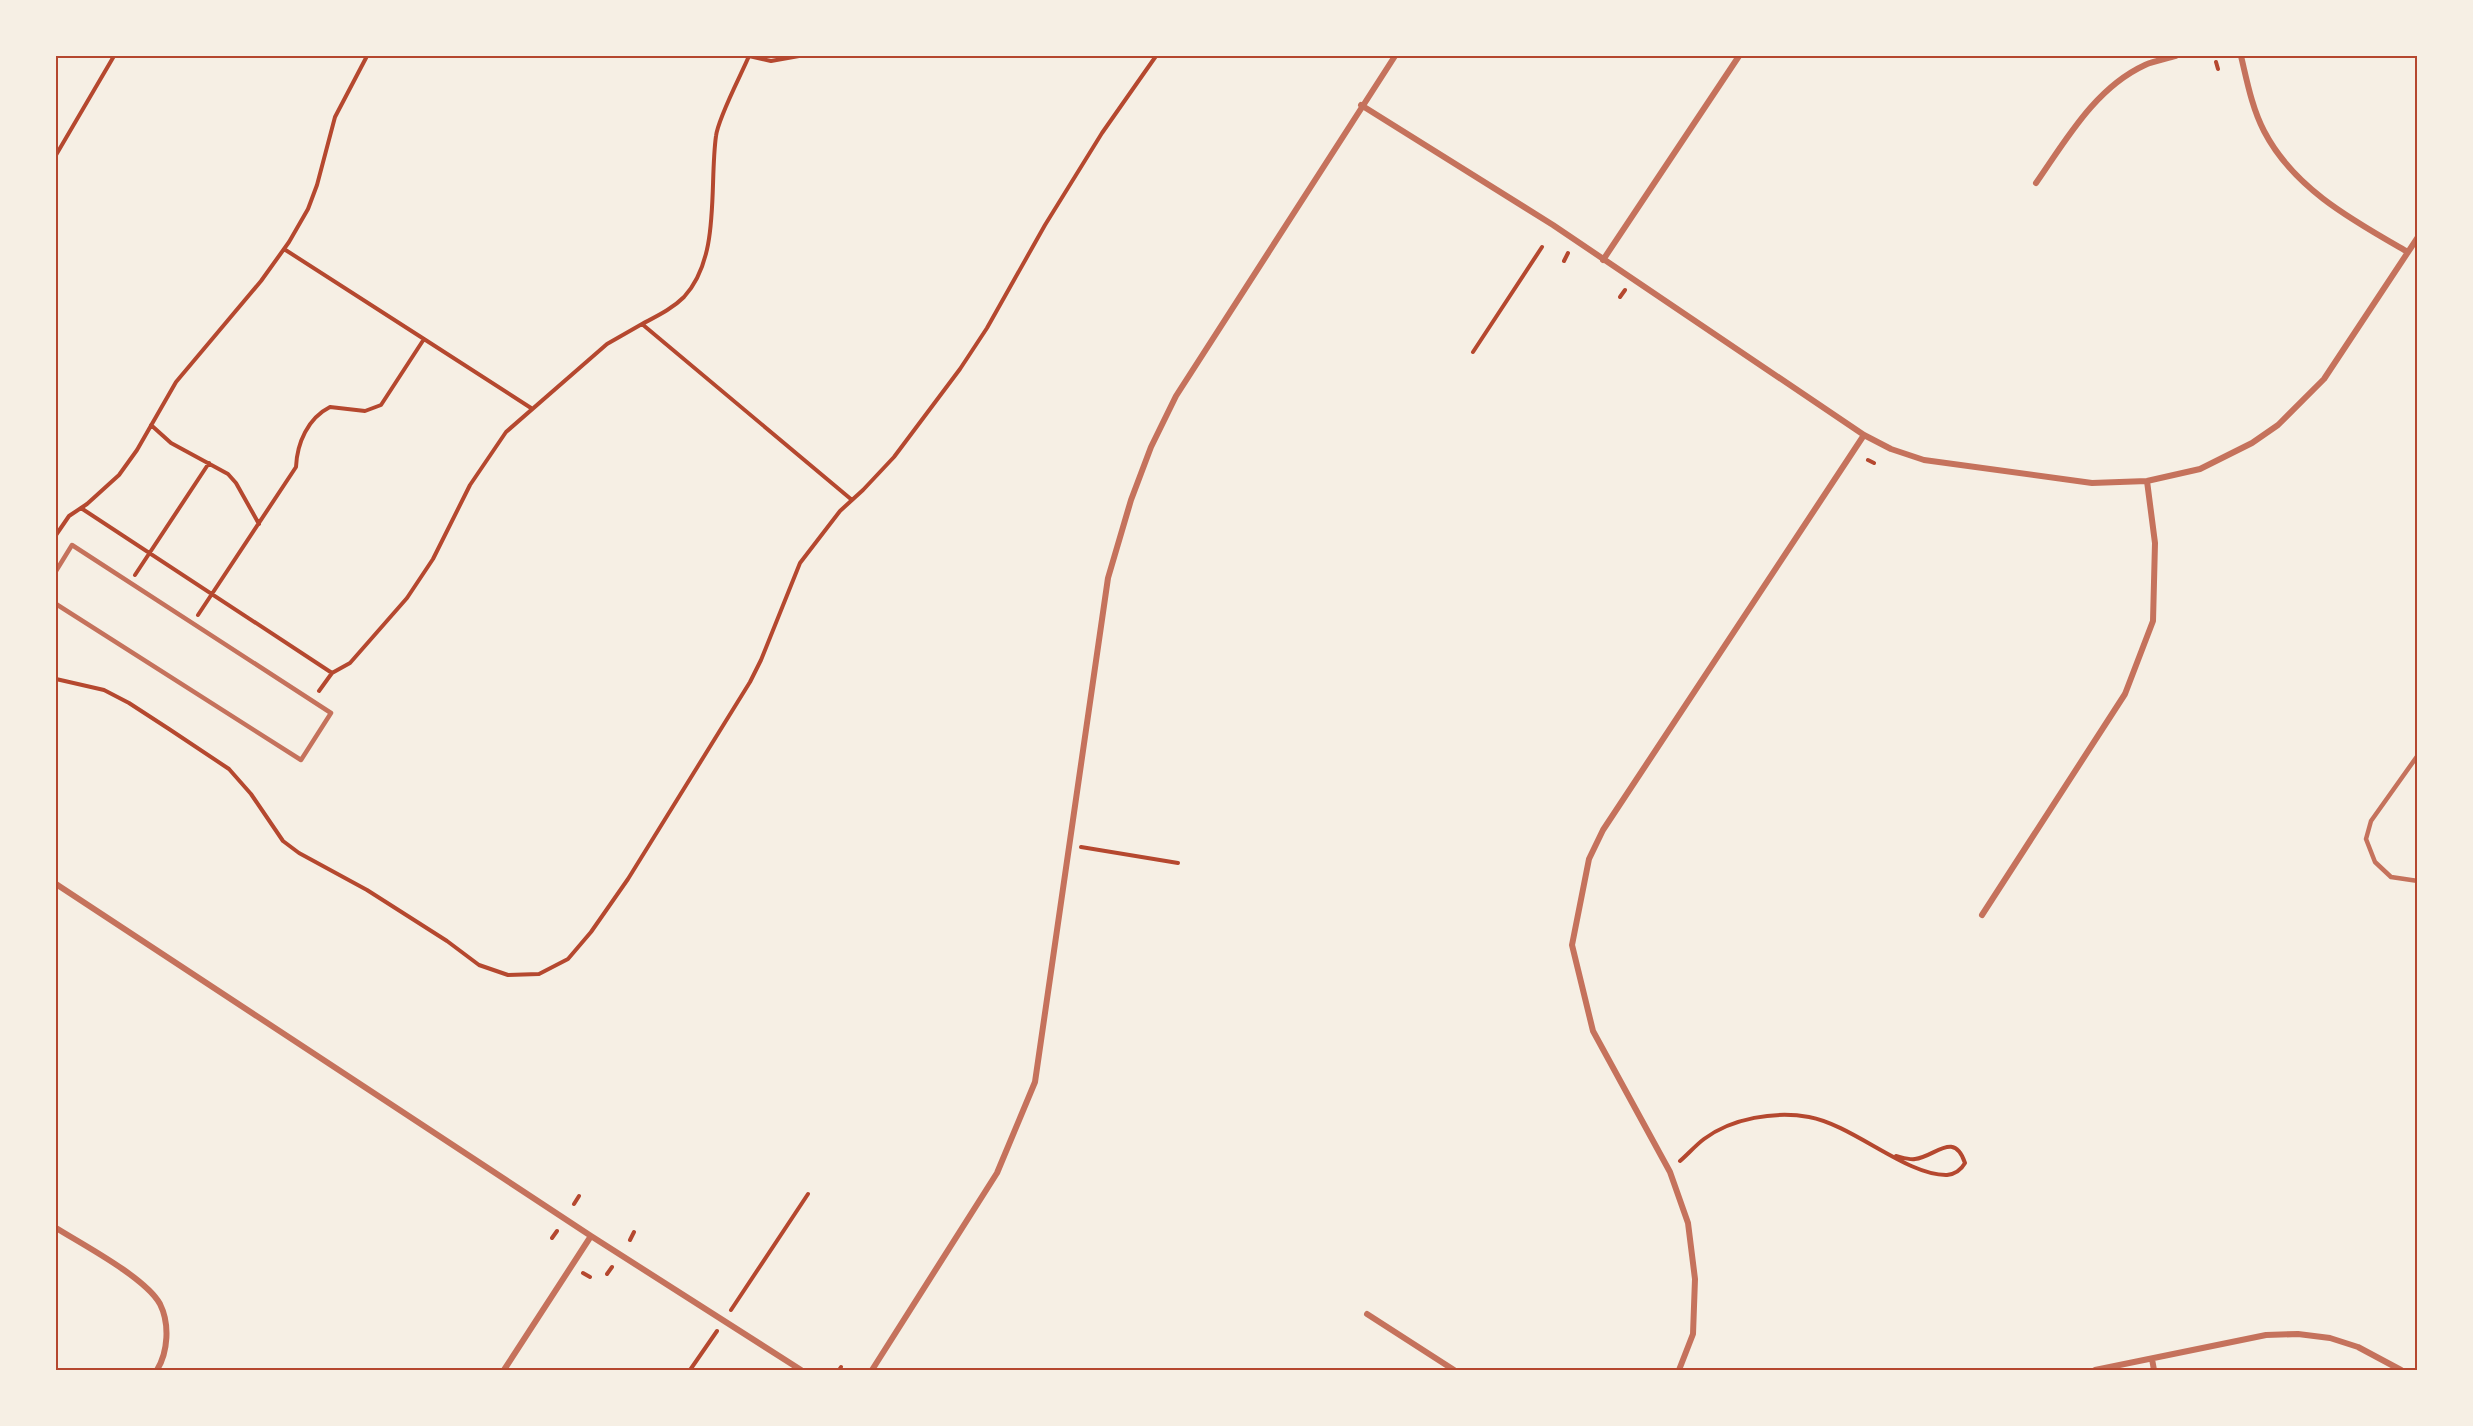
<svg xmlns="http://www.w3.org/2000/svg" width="2473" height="1426" viewBox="0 0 2473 1426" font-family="Quicksand,sans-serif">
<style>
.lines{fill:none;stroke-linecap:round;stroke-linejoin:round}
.path{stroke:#b5482f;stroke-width:4}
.service{stroke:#c5725c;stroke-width:4.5}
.minor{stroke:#c5725c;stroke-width:6}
.neatline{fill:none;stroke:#b5482f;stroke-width:2}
</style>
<rect width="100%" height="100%" fill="#f6efe4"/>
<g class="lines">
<path class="path" d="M749 56C741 75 718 118 716 136 709 186 721 257 684 297 672 309 657 316 642 324L852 500
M749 56 771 61 799 56
M2216 62 2218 69
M56 155 114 56
M1564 261 1568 253
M1620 297 1625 290
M424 339 531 408
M1473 352 1542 247
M151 425 171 443 228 474 236 483 259 524
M1868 460 1874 463
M81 508 332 673
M56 535 69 516 87 504 119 475 137 450 176 382 261 281 289 242 308 209 317 185 335 117 367 56
M135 575 209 463
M198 615 296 467C297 443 308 418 330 407L365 411 381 405 424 339 284 249
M56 679 104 690 129 703 169 729 229 769 251 794 283 841 299 853 367 890 447 941 479 965 508 975 539 974 568 959 591 932 628 879 750 682 761 660 800 563 840 511 863 490 894 457 960 369 987 328 1045 225 1102 133 1156 56
M319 691 332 673 350 663 407 598 433 559 470 485 506 432 607 344 642 324
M1081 847 1178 863
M1680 1161C1688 1154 1696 1145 1704 1139 1732 1118 1775 1111 1809 1117 1853 1125 1907 1176 1947 1175 1956 1174 1961 1170 1965 1163 1954 1130 1935 1157 1915 1159 1909 1160 1901 1157 1896 1156
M574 1204 579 1196
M552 1238 557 1231
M630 1240 634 1232
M583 1273 590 1277
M607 1274 612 1267
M731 1310 808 1194
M690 1370 717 1331
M839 1370 841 1367"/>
<path class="service" d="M56 571 72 545 331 713 301 760 56 604
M2418 755 2371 821 2366 839 2375 862 2391 877 2418 881"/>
<path class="minor" d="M2241 56C2247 81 2252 108 2264 131 2294 189 2354 221 2408 252
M1361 105 1553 225 1864 435 1891 449 1924 460 2092 483 2147 481 2200 469 2252 443 2278 425 2324 379 2418 237
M2036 183C2066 140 2095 88 2145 65 2154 61 2166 59 2176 56
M1603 260 1739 56
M56 884 591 1236 801 1370
M1982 915 2125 694 2153 621 2155 543 2147 481
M56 1228C82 1244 146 1278 160 1304 170 1324 168 1352 157 1370
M1367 1314 1454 1370
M2152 1359 2154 1370
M504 1370 591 1236
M872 1370 997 1173 1035 1082 1108 578 1131 500 1151 447 1176 396 1395 56
M1679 1370 1693 1334 1695 1279 1688 1223 1670 1172 1593 1031 1572 945 1589 859 1603 830 1864 435
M2095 1370 2266 1335 2298 1334 2330 1338 2358 1347 2401 1370"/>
</g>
<rect width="2473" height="1426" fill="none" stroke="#f6efe4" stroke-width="114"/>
<rect x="57" y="57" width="2359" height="1312" class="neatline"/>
</svg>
